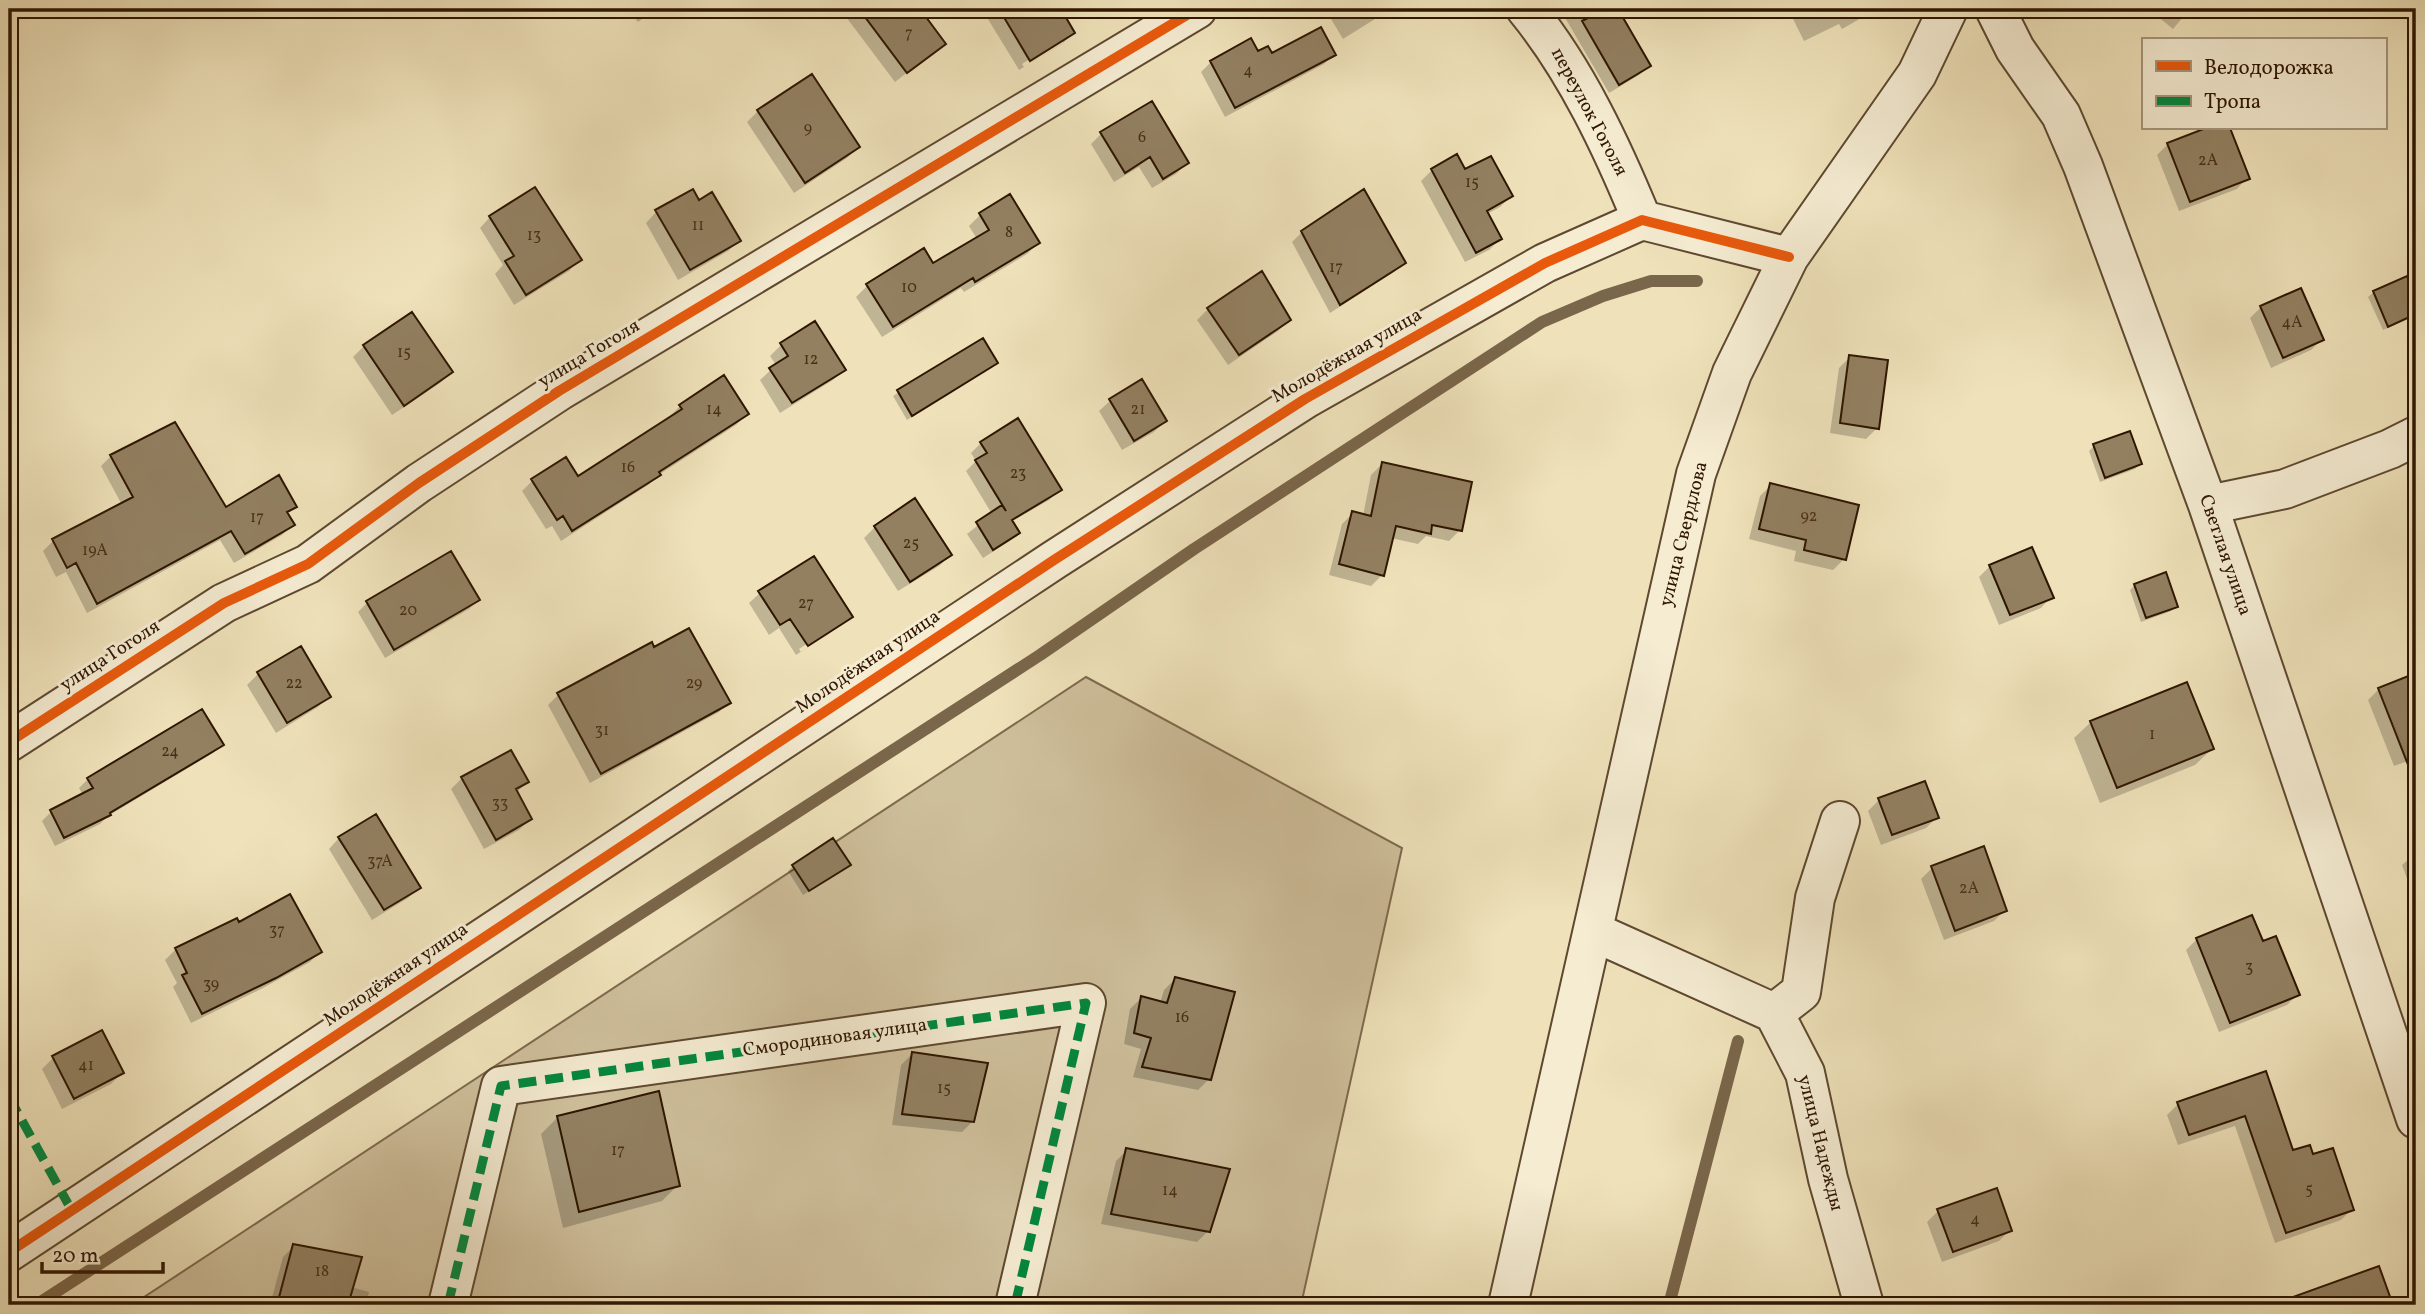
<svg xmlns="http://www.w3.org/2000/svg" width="2425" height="1314" viewBox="0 0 2425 1314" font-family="Vollkorn,serif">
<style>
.green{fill:#cebf9b;stroke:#7e6a4e;stroke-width:2}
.shadow{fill:#0003;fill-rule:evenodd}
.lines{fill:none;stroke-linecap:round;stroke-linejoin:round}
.stream{stroke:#7a664a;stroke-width:12}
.building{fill:#928061;stroke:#2e1501;stroke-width:2}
.minor-casing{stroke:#5e482f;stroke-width:42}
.minor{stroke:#f5ecd2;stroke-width:38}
.quiet{stroke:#00873e;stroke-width:9;stroke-dasharray:18 9;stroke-linecap:butt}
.cycleway-casing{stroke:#f5ecd2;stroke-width:15}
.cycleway{stroke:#e8590c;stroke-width:10}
.labels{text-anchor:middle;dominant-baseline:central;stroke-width:6;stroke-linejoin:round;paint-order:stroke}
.number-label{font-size:16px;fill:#473019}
.street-label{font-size:19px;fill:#2e1501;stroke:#f5ecd2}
</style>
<rect width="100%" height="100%" fill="#efe2ba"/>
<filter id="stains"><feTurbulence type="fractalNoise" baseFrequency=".00286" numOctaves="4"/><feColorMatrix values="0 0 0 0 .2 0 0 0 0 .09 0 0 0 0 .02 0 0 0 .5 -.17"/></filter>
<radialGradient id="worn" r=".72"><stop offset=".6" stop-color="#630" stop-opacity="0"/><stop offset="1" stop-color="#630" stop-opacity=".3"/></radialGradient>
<path class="green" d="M1086 677 1402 848 1301 1305H132Z"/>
<path class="shadow" d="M628 9H655L638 22Z
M840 9H918L943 44 895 82Z
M985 9H1059L1073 33 1062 44 1019 70 983 11ZM1063 38V43L1024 67 1022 64Z
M1325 9H1391L1343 39Z
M1560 9H1612L1649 65 1639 75 1609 93Z
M1788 9H1877L1842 29 1839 24 1804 41Z
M2155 9H2190L2173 29 2152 12Z
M1251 40 1258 53 1272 55 1334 54 1324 64 1225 117 1201 72 1211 62Z
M811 76 858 147 847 158 794 193 747 122 758 111Z
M2211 128H2228L2247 178 2237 189 2179 211 2157 155 2168 144Z
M1101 134 1187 163 1176 174 1152 188 1139 167 1114 182 1091 144Z
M1432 170 1465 171 1511 196 1500 207 1487 214 1500 239 1489 250 1465 262 1421 181Z
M699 202 739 241 728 251 678 280 646 223 656 212Z
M980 215 1038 243 1027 254 964 292 961 288 882 337 856 297 867 286 933 265 977 239 969 226Z
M490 217 579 260 569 271 514 305 495 274 503 265 480 228Z
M1302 232 1403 263 1394 272 1330 313 1292 242Z
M2406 279 2416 303V315L2383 330 2368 297 2374 292Z
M2261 307 2322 339 2311 350 2271 368 2250 318Z
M1208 309 1289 320 1278 331 1228 365 1197 320Z
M411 314 451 372 440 383 392 415 353 357 364 346Z
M815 323 844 370 833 380 780 413 760 380 776 365 770 356 781 345Z
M983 340 996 363 907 420 893 396Z
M1850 357 1877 428 1866 439 1830 433 1839 368Z
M1141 382 1165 421 1154 432 1122 450 1099 411 1110 401Z
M680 406 747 414 736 425 660 474 648 485 561 541 552 526 546 529 522 491 533 480 577 478 669 417Z
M981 443 1059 490 1049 500 1011 522 1018 533 1008 542 983 558 967 534 992 514 966 471 976 461 971 453Z
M2094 446 2140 464 2135 469 2100 482 2089 451Z
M111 456 225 509 295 506 287 515 293 524 282 535 234 563 220 540 87 613 66 572 56 577 43 551 53 541 122 505 101 466Z
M1382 464 1460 530 1449 541 1426 536 1418 544 1391 538 1382 575 1371 586 1329 575 1342 524 1353 513 1363 516 1371 475Z
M1771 485 1844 559 1833 570 1794 561 1796 551 1749 539 1760 496Z
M875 527 950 555 939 566 898 591 864 538Z
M1990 566 2051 597 2041 608 1999 625 1979 577Z
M2135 585 2176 606 2171 611 2141 622 2130 590Z
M760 593 851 616 841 626V622L799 649 801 652 840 627 796 655 779 628 769 635 749 603Z
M478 600 469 609 385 658 358 612 367 603Z
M651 644 653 649 729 702 719 712 590 783 548 705 558 695Z
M258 674 329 696 318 707 276 733 247 685Z
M2416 675V758L2394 766 2368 700 2379 689Z
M2091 722 2212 749 2195 765 2100 803 2074 738Z
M222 744 213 753 108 816 100 824 55 846 42 821 51 812 83 795 79 788 88 779Z
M462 778 527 782 516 793 530 819 519 830 484 849 451 789Z
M1879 800 1937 817 1926 828 1881 845 1868 811Z
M339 838 419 888 408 898 372 920 329 849Z
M2416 853V903L2402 865Z
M793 866 843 870 803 895 788 871Z
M1932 868 2005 910 1994 921 1944 940 1921 879Z
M238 925 320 952 310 962 263 988 191 1023 173 987 177 983 165 960 176 949Z
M2197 939 2262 944 2298 994 2287 1005 2219 1032 2186 950Z
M1175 979 1209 1079 1198 1090 1133 1077 1141 1049 1124 1044 1130 1009 1141 998 1160 1003 1164 990Z
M912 1054 973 1121 962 1132 892 1125 901 1065Z
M53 1058 122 1073 111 1084 62 1109 42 1069Z
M2265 1074 2292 1153 2312 1157 2352 1209 2341 1220 2275 1243 2235 1126 2178 1145 2167 1115 2178 1104Z
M558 1117 678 1185 662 1201 563 1228 541 1134Z
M1127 1150 1208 1231 1197 1242 1101 1224 1116 1161Z
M1938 1211 2010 1230 1999 1241 1942 1262 1927 1222Z
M294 1246 351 1287 369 1292 366 1305H270L283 1257Z
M2377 1269 2391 1305H2292L2301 1296Z"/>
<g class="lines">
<path class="stream" d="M36 1305 1040 655 1194 549 1542 322 1603 296 1651 281H1697
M1669 1305 1738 1041"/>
</g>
<path class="building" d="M859 9H920L946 44 907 73Z
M999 9H1061L1075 33 1030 61Z
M1605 9H1618L1651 66 1619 85 1582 21Z
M1321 27 1336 55 1235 108 1210 61 1251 38 1258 51 1268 46 1272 53Z
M812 74 860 147 805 183 757 110Z
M1152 101 1189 163 1163 179 1150 157 1125 173 1100 132Z
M2206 128H2230L2250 179 2190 202 2167 143Z
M1457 154 1465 169 1491 156 1513 196 1487 211 1502 239 1476 253 1431 169Z
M535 187 582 260 526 295 505 261 514 256 489 216Z
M693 189 699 200 712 192 741 241 690 270 655 210Z
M1364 189 1406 263 1340 305 1301 231Z
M1010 194 1040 243 975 282 973 278 893 327 866 284 924 248 933 263 989 230 979 213Z
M1262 271 1291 320 1239 355 1207 308Z
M2407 276 2416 298V314L2388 327 2373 291Z
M2301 288 2324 340 2283 358 2260 306Z
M412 312 453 372 404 406 363 345Z
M815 321 846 370 792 403 769 368 788 356 780 343Z
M983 338 998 363 912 416 897 390Z
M1849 355 1888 360 1879 429 1840 423Z
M724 375 749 414 659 472 661 475 572 531 563 516 557 520 531 479 566 457 578 476 682 409 679 405Z
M1142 379 1167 421 1134 441 1109 399Z
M1018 418 1062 490 1012 520 1020 533 993 550 976 522 1002 505 1006 511 975 460 987 453 980 442Z
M175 422 226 507 279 475 297 507 287 512 295 525 245 554 231 531 97 604 76 563 67 568 52 539 133 497 110 455Z
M2130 431 2142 464 2105 478 2093 444Z
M1382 462 1472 482 1462 531 1432 525 1431 534 1396 526 1384 576 1339 564 1352 511 1371 516Z
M1770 483 1859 505 1846 560 1804 550 1806 540 1759 529Z
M915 498 952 555 910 582 874 526Z
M2032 547 2054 598 2010 615 1989 565Z
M451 551 480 600 394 650 366 601Z
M814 556 853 617 808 646 790 619 780 625 758 591Z
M2166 572 2178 607 2146 618 2134 584Z
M689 628 731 703 601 774 557 693 652 642 654 647Z
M301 646 331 697 287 723 257 672Z
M2416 673V780H2414L2378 688Z
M2187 682 2214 749 2117 788 2090 721Z
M202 709 224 745 110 813 111 815 64 838 50 810 93 788 87 778Z
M511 750 529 782 516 789 532 819 496 840 461 777Z
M1925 781 1939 818 1892 835 1878 798Z
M376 814 421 888 384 910 338 837Z
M833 838 851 865 809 891 792 865Z
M1984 846 2007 911 1955 931 1931 866Z
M290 894 322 952 276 978 202 1014 182 975 187 973 175 948 237 918 239 922Z
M2252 915 2263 941 2276 936 2300 995 2230 1023 2196 938Z
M1175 977 1235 992 1211 1080 1142 1067 1151 1038 1134 1033 1141 996 1167 1003Z
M102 1030 124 1073 74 1099 52 1056Z
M912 1052 988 1063 974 1122 902 1114Z
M2266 1071 2293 1150 2310 1145 2313 1154 2333 1148 2354 1210 2286 1233 2245 1116 2189 1135 2177 1102Z
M659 1091 680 1186 579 1212 557 1116Z
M1126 1148 1230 1169 1210 1232 1111 1214Z
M1997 1188 2012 1231 1953 1252 1937 1209Z
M293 1244 362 1257 348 1305H277Z
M2379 1266 2393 1305H2283L2282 1301Z"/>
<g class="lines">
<defs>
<path id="minor" d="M1526 9C1576 70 1612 147 1642 220
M1995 9 2015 49 2061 115 2083 166 2208 505 2416 1119
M2208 505 2285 489 2390 449 2416 436
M9 742 224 603 308 564 419 483 559 391 1197 9
M1594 932 1774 1013 1805 1073 1828 1179 1864 1305
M1774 1013 1801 992 1815 898 1840 821
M9 1252 1054 560 1305 399 1545 263 1642 220 1789 257
M448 1305 501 1086 1086 1003 1015 1305
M1508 1305 1696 474 1732 373 1789 257 1917 74 1948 9"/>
</defs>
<use href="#minor" class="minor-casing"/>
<use href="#minor" class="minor"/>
<path class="quiet" d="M9 1097 72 1211
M448 1305 501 1086 1086 1003 1015 1305"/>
<defs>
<path id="cycleway" d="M9 742 224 603 308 564 419 483 559 391 1197 9
M9 1252 1054 560 1305 399 1545 263 1642 220 1789 257"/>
</defs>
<use href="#cycleway" class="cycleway-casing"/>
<use href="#cycleway" class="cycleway"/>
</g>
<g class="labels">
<g class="number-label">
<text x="909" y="34">7</text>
<text x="1248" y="71">4</text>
<text x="808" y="129">9</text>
<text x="1142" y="138">6</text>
<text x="2208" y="161">2А</text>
<text x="1472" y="183">15</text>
<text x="698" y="226">11</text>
<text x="1009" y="233">8</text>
<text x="534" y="236">13</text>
<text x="1336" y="268">17</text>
<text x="909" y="288">10</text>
<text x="2292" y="323">4А</text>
<text x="404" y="353">15</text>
<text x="811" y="360">12</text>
<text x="714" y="410">14</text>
<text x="1138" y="410">21</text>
<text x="628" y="468">16</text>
<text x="1018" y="474">23</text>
<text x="1809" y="517">92</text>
<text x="257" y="518">17</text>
<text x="911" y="544">25</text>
<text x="95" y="551">19А</text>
<text x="806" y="604">27</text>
<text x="408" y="611">20</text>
<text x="294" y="684">22</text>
<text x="694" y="684">29</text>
<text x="602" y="731">31</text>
<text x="2152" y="735">1</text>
<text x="170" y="752">24</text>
<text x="500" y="804">33</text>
<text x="380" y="862">37А</text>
<text x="1969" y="889">2А</text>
<text x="277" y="931">37</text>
<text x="2249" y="968">3</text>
<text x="211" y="985">39</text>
<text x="1182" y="1018">16</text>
<text x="86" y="1066">41</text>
<text x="944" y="1089">15</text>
<text x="618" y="1151">17</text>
<text x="2309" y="1190">5</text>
<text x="1170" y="1191">14</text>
<text x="1975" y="1220">4</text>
<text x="322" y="1272">18</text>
</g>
<g class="street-label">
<text transform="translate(1589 112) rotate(62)">переулок Гоголя</text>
<text transform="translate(589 354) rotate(-31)">улица Гоголя</text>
<text transform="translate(1347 356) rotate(-30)">Молодёжная улица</text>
<text transform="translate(1684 534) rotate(-76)">улица Свердлова</text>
<text transform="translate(2225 555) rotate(71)">Светлая улица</text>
<text transform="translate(110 656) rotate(-33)">улица Гоголя</text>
<text transform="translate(868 662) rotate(-34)">Молодёжная улица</text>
<text transform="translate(396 975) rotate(-34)">Молодёжная улица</text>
<text transform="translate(835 1038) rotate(-8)">Смородиновая улица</text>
<text transform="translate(1820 1143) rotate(76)">улица Надежды</text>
</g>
</g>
<rect width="2425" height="1314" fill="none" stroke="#efe2ba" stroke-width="35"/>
<rect x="10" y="10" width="2404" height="1293" fill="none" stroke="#2e1501" stroke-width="3.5"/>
<rect x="18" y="18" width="2390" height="1279" fill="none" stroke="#2e1501" stroke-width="2"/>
<rect x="2142" y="38" width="245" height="91" fill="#f5ecd2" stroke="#a5967e" stroke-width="2"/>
<rect x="2156" y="61" width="35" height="10" fill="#e8590c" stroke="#a5967e" stroke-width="2"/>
<text x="2204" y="74" font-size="21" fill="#2e1501">Велодорожка</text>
<rect x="2156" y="96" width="35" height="10" fill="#00873e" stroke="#a5967e" stroke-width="2"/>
<text x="2204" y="108" font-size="21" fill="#2e1501">Тропа</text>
<path d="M42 1262v10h121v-10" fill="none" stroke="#2e1501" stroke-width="3.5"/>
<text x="52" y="1262" font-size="21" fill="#2e1501" stroke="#f5ecd2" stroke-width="5" paint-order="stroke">20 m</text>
<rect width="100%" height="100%" filter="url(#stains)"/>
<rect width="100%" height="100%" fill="url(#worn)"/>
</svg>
